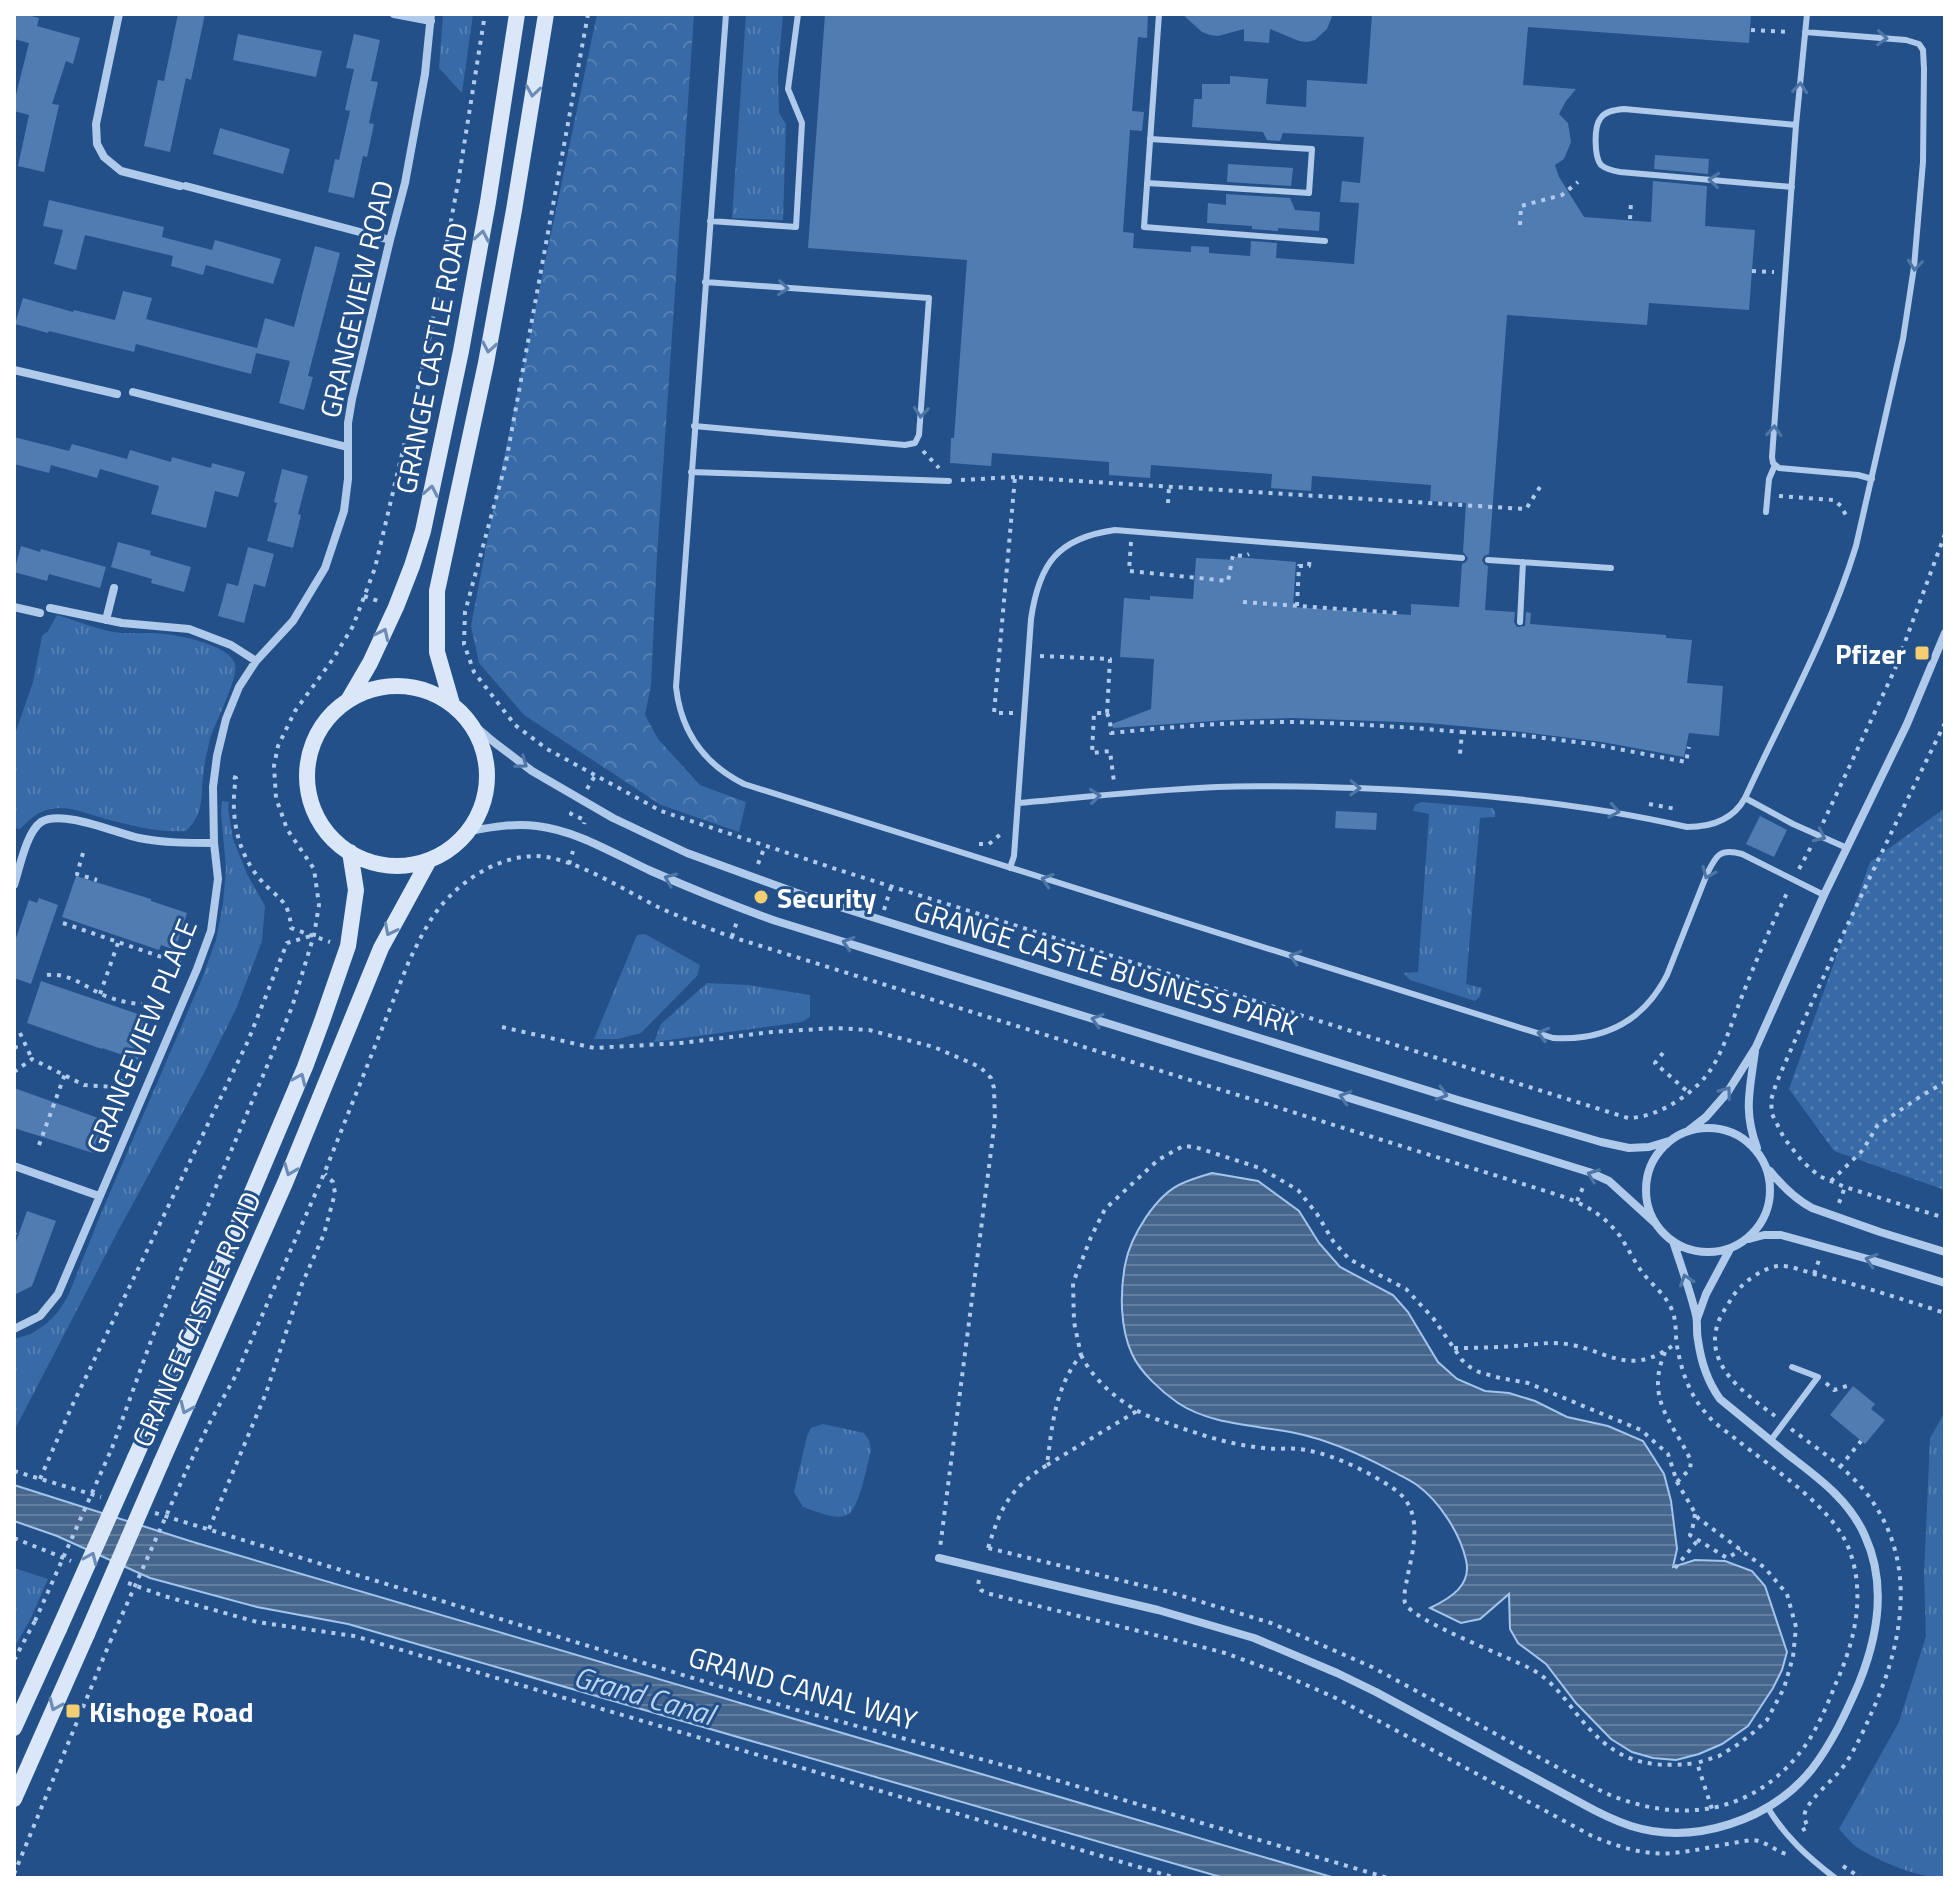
<svg xmlns="http://www.w3.org/2000/svg" width="1959" height="1892" viewBox="0 0 1959 1892" font-family="'Titillium Web',sans-serif">
<style>
.grass{fill:url(#grass-tufts)}
.forest{fill:url(#forest-crowns)}
.park{fill:url(#park-dots)}
.water{fill:url(#water-rules);stroke:#a3c5eb;stroke-width:2}
.building{fill:#507cb2}
.lines{fill:none;stroke-linecap:round;stroke-linejoin:round}
.path{stroke:#afcaea;stroke-width:4;stroke-dasharray:4 6;stroke-linecap:butt}
.lane{stroke:#afcaea;stroke-width:6}
.street{stroke:#afcaea;stroke-width:8}
.secondary{stroke:#dae7f8;stroke-width:16}
.path-bridge{stroke:#afcaea;stroke-width:4;stroke-dasharray:4 6;stroke-linecap:butt}
.secondary-bridge{stroke:#dae7f8;stroke-width:16}
.oneway{stroke:#4d75a6}
.oneway2{stroke:#6c8cb5}
.poi-dot{fill:#f5ce72;stroke:#235089;stroke-width:3}
.labels{text-anchor:middle;dominant-baseline:central;stroke-width:6;stroke-linejoin:round;paint-order:stroke}
.street-label{font-size:28px;fill:#fff;stroke:#235089}
.poi-label{font-size:28px;font-weight:bold;fill:#fff;stroke:#235089;text-anchor:start}
.water-label{font-size:30px;font-style:italic;fill:#bbd4f1;stroke:#235089}
</style>
<defs>
<pattern id="grass-tufts" width="24" height="20" patternUnits="userSpaceOnUse" patternTransform="scale(2)"><rect width="24" height="20" fill="#376aa6"/><path d="M3 7l-1-3M5 7V3M7 7l1-3M15 17l-1-3M17 17v-4M19 17l1-3" fill="none" stroke="#5580b3"/></pattern>
<pattern id="forest-crowns" width="20" height="18" patternUnits="userSpaceOnUse" patternTransform="scale(2)"><rect width="20" height="18" fill="#376aa6"/><path d="M2 6a3 3 0 1 1 6 0M12 15a3 3 0 1 1 6 0" fill="none" stroke="#5580b3"/></pattern>
<pattern id="park-dots" width="8" height="8" patternUnits="userSpaceOnUse" patternTransform="scale(2)"><rect width="8" height="8" fill="#376aa6"/><path d="M2 2h.1M6 6h.1" fill="none" stroke="#5580b3" stroke-width="1.8" stroke-linecap="round"/></pattern>
<pattern id="water-rules" width="6" height="5" patternUnits="userSpaceOnUse" patternTransform="scale(2)"><rect width="6" height="5" fill="#46668e"/><path d="M0 2.5h6" fill="none" stroke="#627d9f"/></pattern>
</defs>
<rect width="100%" height="100%" fill="#235089"/>
<path class="grass" d="M443 14H473L462 93 439 68Z
M746 14H783L778 73 779 113 786 124 783 220 732 218Z
M57 615C78 621 100 631 122 633 136 634 150 632 165 634 182 636 229 645 235 664 239 678 215 722 210 739 208 749 205 759 204 769 200 794 206 812 186 831 158 833 133 826 106 819 89 815 69 805 51 809 38 811 29 820 20 829L14 828V737L33 682 42 636 48 631Z
M222 801 229 802 228 809 233 839 247 874 265 906 262 941 236 1009 204 1073 118 1231 14 1431V1339L31 1334 46 1324 58 1312 68 1296 102 1211 201 981 216 940 223 904 226 869 221 812Z
M1421 802 1492 808 1495 812V817L1480 818 1466 984 1482 988 1480 996 1475 1001 1410 980 1403 973 1418 972 1429 814 1413 811 1415 805Z
M645 934 700 965 697 976 641 1033 618 1039H594L637 935Z
M707 983 748 985 810 995V1017L802 1022 654 1042 661 1024Z
M1945 1412V1878C1918 1878 1881 1862 1858 1848 1851 1843 1845 1836 1839 1829L1899 1722 1926 1636 1924 1574 1930 1438Z
M823 1424 864 1433 869 1440 871 1450C867 1464 860 1509 847 1515 835 1521 814 1510 803 1507L794 1492 807 1436 811 1428Z
M14 1568 48 1579 31 1618 14 1648Z"/>
<path class="forest" d="M597 14H694L657 555 651 685 645 715 658 739 700 785 746 802 739 832 661 805 524 715 479 663 471 626 493 510Z"/>
<path class="park" d="M1945 808V1190L1834 1151 1789 1089 1870 862Z"/>
<path class="water" d="M1212 1173 1258 1181 1299 1211 1319 1243 1340 1267 1393 1295 1408 1312 1438 1362 1457 1379 1485 1391 1509 1393 1535 1401 1567 1417 1608 1426 1643 1441 1664 1474 1671 1501 1677 1549 1673 1567 1695 1560 1725 1561 1752 1571 1765 1586 1787 1652 1782 1670 1773 1688 1748 1726 1722 1744 1699 1754 1676 1760 1653 1758 1632 1752 1611 1739 1576 1703 1546 1664 1518 1643 1510 1629 1509 1594 1480 1619 1461 1623 1430 1608C1451 1598 1472 1585 1466 1560 1460 1533 1439 1501 1417 1485 1409 1479 1399 1475 1390 1470 1360 1454 1329 1440 1295 1433 1256 1425 1211 1425 1178 1403 1162 1392 1140 1372 1132 1354 1120 1328 1120 1293 1125 1265 1130 1237 1156 1194 1183 1183 1192 1179 1202 1176 1212 1173Z
M14 1485 193 1542 1335 1878H1224L348 1624 257 1607 150 1578 57 1536 14 1521Z"/>
<path class="building" d="M14 14H24L39 18 37 26 80 38 73 64 66 61 52 104 59 105 44 172 18 166 29 115 14 111V103L29 43 14 39Z
M178 14H205L191 80 186 78 170 152 144 146 158 80 164 81Z
M825 14H1148L1147 38 1138 37 1132 111 1144 112 1142 131 1130 130 1123 232 1134 233 1133 248 1191 252V246L1209 247V253L1250 256 1251 241 1277 243 1276 258 1354 264 1359 203 1340 202 1342 181 1360 183 1364 137 1283 133 1280 141 1267 140 1263 132 1192 127 1194 99H1202V84H1230V76L1268 79 1266 104 1306 107 1307 80 1367 84 1372 14H1751L1749 43 1528 27 1523 85 1576 89 1566 101 1559 114 1568 123 1571 142 1564 159 1555 165 1559 177 1584 217 1651 222 1653 181 1707 186 1705 226 1755 230 1749 310 1649 303 1647 325 1507 315 1489 554 1484 556 1482 560 1484 564 1488 566 1485 610 1515 612 1514 622 1517 627 1525 626 1526 612 1531 613 1530 624 1666 635V638L1692 640 1687 683 1723 686 1719 736 1689 733 1684 757 1602 742 1522 732 1428 723 1291 718 1228 720 1113 728 1112 724 1151 709 1154 659 1120 657 1124 598 1150 600V596L1193 599 1196 558 1235 560V557L1296 562 1293 607 1411 615V604L1459 607 1462 564 1466 562 1468 558 1463 552 1466 503 1430 501 1431 485 1312 476 1311 491 1271 488 1272 474 1151 465 1150 478 1109 475V462L992 453 991 466 950 463 951 438H954L967 260 808 248Z
M1182 14H1333L1327 29 1315 40 1307 42 1299 41 1270 29 1269 43 1244 41V29L1218 36 1210 35 1202 32Z
M238 34 322 51 316 77 233 60Z
M354 34 380 40 371 81 378 82 369 123 374 124 367 157 363 156 354 198 328 192 335 159 339 160 350 111 345 110 354 69 346 68Z
M220 128 290 149 283 174 213 154Z
M1655 155 1709 159 1708 174 1654 169Z
M1228 164 1293 168 1291 186 1227 182Z
M1226 194 1290 198 1295 210 1320 212 1319 231 1278 228V231L1252 229V226L1207 223 1208 203 1226 205Z
M49 200 164 227 162 237 212 250 215 240 281 259 273 284 206 265 203 275 171 266 173 256 85 235 76 270 54 264 63 230 43 226Z
M315 246 340 253 308 376 313 377 304 410 279 403 290 361 256 353 251 374 136 344 134 352 49 331 48 333 15 324 23 298 73 312 74 310 115 320 123 291 152 298 146 319 257 348 265 318 294 327Z
M14 437 69 451 72 444 127 459 130 450 171 462 172 457 211 468 212 463 245 472 238 497 215 491 206 528 151 514 159 486 100 469 97 478 51 465 49 473 14 464Z
M282 469 308 476 298 514 301 515 293 548 267 541 277 503 274 502Z
M118 542 151 551 150 555 191 567 184 592 151 583 152 579 111 567Z
M21 546 40 552 41 549 106 567 100 588 49 574 47 581 14 572Z
M248 547 274 554 265 587 254 584 244 623 218 616 227 583 238 586Z
M1336 811 1377 813 1376 830 1335 828Z
M1760 816 1787 830 1774 857 1746 844Z
M76 876 151 899V901L187 913 175 950 161 945 159 950 62 917Z
M39 898 58 905 31 984 14 978V944L29 900 37 903Z
M41 981 138 1014 136 1019 150 1024 138 1060 102 1048V1049L27 1023Z
M14 1088 104 1120 93 1153 14 1128Z
M27 1211 56 1221 32 1286 14 1295V1247Z
M1853 1386 1875 1404 1871 1409 1885 1420 1865 1444 1830 1415Z"/>
<g class="lines">
<path class="path" d="M588 14 506 462 465 612 464 644 474 672 515 725 547 749 661 811 839 870 1628 1118C1655 1118 1689 1097 1706 1076 1722 1056 1730 1027 1739 1004 1754 965 1770 928 1788 891
M1751 30 1791 32
M1630 219 1631 203
M1520 225 1521 206 1562 195 1578 182
M1752 271 1774 272
M923 451 939 468
M961 480 1015 477
M1779 496 1834 500 1841 506 1848 519
M1168 503 1169 487
M1131 542 1129 571 1228 581 1233 555 1245 556 1249 554
M364 596 381 602
M1243 602 1397 613
M1297 606 1299 566H1309L1310 557
M1040 656 1110 659 1107 713H1094L1092 753 1110 751 1114 782
M1013 713H994L1015 477 1526 509 1540 487
M1107 713 1110 721 1111 733C1170 727 1230 722 1289 722 1347 723 1404 727 1462 732L1460 754
M1945 723C1886 842 1829 961 1776 1084L1771 1100 1772 1114 1784 1138 1802 1161 1819 1176 1845 1187 1945 1218
M1462 732 1520 735 1592 744 1686 762 1689 747
M233 777 236 778C230 813 236 850 259 878 276 899 289 897 291 928L330 942
M587 789 596 774
M1649 804 1676 809
M572 812 571 814 585 820 584 824
M1823 823 1895 669 1945 534
M979 844H989L1002 833
M83 853 77 874 97 880
M569 864 573 851
M758 864 765 846
M1799 869 1812 845
M884 910 891 887
M63 923 185 965
M732 937 737 921
M47 975C70 972 87 989 108 997 127 1004 146 1005 166 1006
M100 994 118 943
M502 1027 594 1048 681 1043 772 1032 835 1028 869 1030 934 1047 980 1067 991 1078 994 1088 995 1120 940 1548
M20 1033 32 1059
M14 1047H16L14 1052
M1663 1053 1655 1063 1688 1092
M14 1072 32 1059 84 1085 113 1087 130 1076 137 1079
M113 1087 121 1107 123 1109
M39 1145 65 1074
M1831 1181 1863 1150 1877 1126 1921 1096 1945 1082
M1577 1201 1584 1185
M1839 1203 1845 1187
M14 1234 16 1235
M1814 1274 1820 1257
M1454 1348C1479 1348 1504 1347 1528 1345 1537 1344 1545 1343 1553 1343 1603 1343 1625 1383 1676 1343
M1665 1352C1645 1400 1672 1420 1691 1461L1690 1469 1677 1482
M1081 1355C1093 1379 1114 1397 1136 1410 1146 1416 1159 1420 1170 1424 1201 1435 1231 1445 1264 1448 1278 1450 1292 1447 1306 1450 1335 1455 1371 1473 1394 1489 1425 1510 1413 1549 1407 1579 1406 1586 1403 1595 1405 1603 1412 1621 1512 1658 1533 1670 1551 1680 1564 1698 1576 1713 1611 1758 1640 1770 1697 1763
M1826 1383 1834 1390 1850 1385
M1775 1416C1747 1395 1703 1366 1718 1323 1721 1314 1728 1305 1733 1296 1742 1283 1762 1268 1778 1266 1789 1265 1804 1271 1814 1274 1859 1285 1902 1299 1945 1313
M1791 1429C1819 1450 1849 1469 1870 1498 1918 1564 1903 1644 1871 1714 1864 1730 1856 1747 1846 1763 1836 1778 1812 1796 1806 1810 1803 1816 1805 1821 1808 1827L1801 1831
M112 1448 152 1338 292 1007 314 935 319 905 314 869 287 829 276 798 274 766 278 746 295 711 333 659 353 626 375 568 429 340 458 183 485 14
M1047 1465 1137 1411
M1840 1467 1861 1441
M187 1469 212 1418 236 1375 324 1174 409 961C418 943 427 923 440 907 462 880 497 857 534 856 572 856 624 890 658 907 682 918 707 928 732 937L1555 1194C1583 1203 1602 1213 1620 1236 1628 1248 1634 1261 1642 1272 1652 1285 1666 1295 1672 1310 1677 1322 1675 1334 1677 1346 1681 1369 1689 1394 1705 1412 1713 1423 1726 1431 1737 1440 1772 1468 1833 1507 1849 1549 1866 1594 1855 1641 1836 1683 1828 1703 1819 1725 1807 1743 1757 1815 1680 1826 1603 1792L1372 1667 1271 1623 1169 1592 988 1548
M14 1471 101 1497
M40 1479 72 1406 248 1041 287 943 314 935
M155 1513 797 1710 1029 1772 1388 1878
M1695 1514 1692 1531 1690 1535 1727 1558 1741 1550
M209 1529 266 1393 302 1284 324 1234 335 1193 333 1182 325 1174
M14 1538 71 1561
M988 1548C1001 1507 1009 1489 1047 1465 1052 1426 1055 1387 1081 1355L1074 1322 1073 1283 1091 1237 1105 1209 1158 1160 1183 1146 1195 1147 1260 1168 1298 1190 1317 1214 1333 1241 1349 1259 1406 1289 1433 1318 1462 1360 1470 1367 1479 1372 1500 1378 1528 1383 1641 1430 1668 1454 1677 1482 1698 1518 1765 1568 1787 1594 1796 1627 1793 1657 1784 1688 1767 1720 1754 1732 1737 1745 1719 1756 1697 1763 1712 1809
M1675 1568 1698 1540
M979 1580 978 1585 981 1590 986 1593 1183 1642 1225 1653 1277 1672 1338 1699 1592 1836C1616 1846 1645 1856 1672 1853 1699 1851 1726 1843 1753 1840 1765 1841 1774 1850 1786 1854
M128 1583 164 1596 257 1622 354 1636 1176 1878
M14 1660 35 1621
M1843 1866 1861 1878
M14 1874 110 1642"/>
<path class="lane" d="M726 14 676 687C681 732 704 764 744 784L1553 1038C1604 1041 1643 1022 1667 975L1707 874C1716 855 1720 848 1742 854L1824 895
M1159 14 1144 227 1325 241
M1807 14 1796 125 1772 457 1773 463 1779 468 1858 475 1872 479
M1147 183 1309 193 1312 149 1150 139
M1792 187 1620 172C1614 171 1606 169 1601 165 1594 157 1594 127 1600 119 1605 111 1615 110 1624 109L1796 125
M710 221 796 227 802 123 788 89 798 14
M694 426 905 445 915 443 919 435 929 298 705 282
M691 472 949 481
M1766 512 1769 479 1775 465
M1488 560 1611 568
M1520 622 1523 562
M1745 798C1783 715 1829 634 1856 546L1903 339 1914 267 1923 162 1924 69 1923 50 1919 44 1906 40 1805 32
M1018 803C1084 797 1150 790 1217 787 1264 785 1310 787 1357 788 1468 792 1579 802 1687 827 1710 827 1733 820 1745 798L1793 824 1847 848
M1010 868 1014 856 1031 619C1039 564 1057 538 1115 530L1462 558
M1771 1440 1818 1377 1792 1367
M1768 1808C1785 1837 1809 1858 1835 1878"/>
<path class="street" d="M119 14 96 124 97 144 104 157 121 171 180 186
M394 14 431 21
M186 186 390 240
M14 370 117 394
M133 392 347 447
M14 607 40 613
M50 608 122 623 189 629 231 645 256 661
M106 620 114 588
M469 721 495 743 532 771 613 818 687 853 808 897 1458 1100 1601 1142 1629 1148 1649 1147 1669 1141
M470 831C492 827 515 823 537 826 578 831 614 854 651 871 692 889 734 906 776 921L1589 1172 1609 1181 1654 1222
M14 885C20 867 26 833 41 822 62 809 116 833 139 838 164 843 189 843 214 843
M1755 1051C1750 1090 1743 1110 1757 1148
M1646 1190a62 62 0 1 1 124 0a62 62 0 1 1-124 0Z
M1688 1131 1706 1117 1727 1093 1756 1047 1824 895 1907 724 1945 633
M14 1166 99 1196
M1770 1171C1782 1186 1795 1199 1812 1208L1880 1232 1945 1252
M1749 1239 1764 1235H1781L1868 1259 1945 1283
M1697 1319 1706 1294 1730 1249
M14 1329 40 1316 58 1294 197 969 211 931 218 879 214 843 213 787 217 756 226 719 239 687 256 661 293 621 325 568 344 511 348 479V423L352 399 390 240 405 183 425 74 431 14
M939 1558 1158 1610 1254 1638 1337 1673 1376 1692 1581 1803C1597 1812 1613 1820 1631 1826 1694 1846 1771 1820 1812 1769 1832 1743 1846 1713 1859 1683 1878 1636 1887 1584 1865 1536 1849 1499 1817 1477 1786 1453 1764 1435 1742 1417 1720 1399 1707 1381 1701 1362 1698 1340 1696 1332 1698 1323 1696 1315 1690 1290 1681 1266 1673 1241"/>
<path class="secondary" d="M307 776a90 90 0 1 1 180 0a90 90 0 1 1-180 0Z
M349 699 370 663 396 607 412 566 423 531 461 351 488 202 517 14
M452 704 437 652V591L486 363 514 210 546 14
M135 1458 233 1237 305 1067 322 1021 348 946 356 890 350 852
M161 1463 285 1183 381 948 428 862
M14 1728 59 1629
M14 1799 87 1634"/>
<path class="path-bridge" d="M35 1621 112 1448
M110 1642 187 1469"/>
<path class="secondary-bridge" d="M59 1629 135 1458
M87 1634 161 1463"/>
</g>
<defs><path id="oneway-chevron" d="M-2-3.5L2.5 0L-2 3.5" fill="none" stroke-width="1.6" stroke-linecap="round" stroke-linejoin="round" transform="scale(2)"/></defs>
<g class="oneway">
<use href="#oneway-chevron" transform="translate(1882 38) rotate(4)"/>
<use href="#oneway-chevron" transform="translate(1800 88) rotate(-85)"/>
<use href="#oneway-chevron" transform="translate(1714 180) rotate(-175)"/>
<use href="#oneway-chevron" transform="translate(1915 265) rotate(96)"/>
<use href="#oneway-chevron" transform="translate(783 288) rotate(4)"/>
<use href="#oneway-chevron" transform="translate(921 412) rotate(95)"/>
<use href="#oneway-chevron" transform="translate(1774 431) rotate(-86)"/>
<use href="#oneway-chevron" transform="translate(522 763) rotate(36)"/>
<use href="#oneway-chevron" transform="translate(1355 788) rotate(2)"/>
<use href="#oneway-chevron" transform="translate(1095 796) rotate(-5)"/>
<use href="#oneway-chevron" transform="translate(1614 811) rotate(10)"/>
<use href="#oneway-chevron" transform="translate(1820 836) rotate(25)"/>
<use href="#oneway-chevron" transform="translate(1708 873) rotate(113)"/>
<use href="#oneway-chevron" transform="translate(670 879) rotate(-157)"/>
<use href="#oneway-chevron" transform="translate(1047 880) rotate(-162)"/>
<use href="#oneway-chevron" transform="translate(848 943) rotate(-163)"/>
<use href="#oneway-chevron" transform="translate(1295 957) rotate(-163)"/>
<use href="#oneway-chevron" transform="translate(1097 1020) rotate(-163)"/>
<use href="#oneway-chevron" transform="translate(1543 1034) rotate(-166)"/>
<use href="#oneway-chevron" transform="translate(1726 1092) rotate(-54)"/>
<use href="#oneway-chevron" transform="translate(1442 1094) rotate(17)"/>
<use href="#oneway-chevron" transform="translate(1345 1097) rotate(-163)"/>
<use href="#oneway-chevron" transform="translate(1593 1175) rotate(-159)"/>
<use href="#oneway-chevron" transform="translate(1871 1260) rotate(-163)"/>
<use href="#oneway-chevron" transform="translate(1686 1280) rotate(-108)"/>
</g>
<g class="oneway2">
<use href="#oneway-chevron" transform="translate(533 91) rotate(99)"/>
<use href="#oneway-chevron" transform="translate(482 236) rotate(-80)"/>
<use href="#oneway-chevron" transform="translate(489 347) rotate(100)"/>
<use href="#oneway-chevron" transform="translate(431 491) rotate(-79)"/>
<use href="#oneway-chevron" transform="translate(383 634) rotate(-65)"/>
<use href="#oneway-chevron" transform="translate(390 930) rotate(117)"/>
<use href="#oneway-chevron" transform="translate(300 1079) rotate(-66)"/>
<use href="#oneway-chevron" transform="translate(290 1170) rotate(112)"/>
<use href="#oneway-chevron" transform="translate(186 1408) rotate(114)"/>
<use href="#oneway-chevron" transform="translate(91 1558) rotate(-66)"/>
<use href="#oneway-chevron" transform="translate(55 1705) rotate(114)"/>
</g>
<g class="poi-dot">
<rect x="1914" y="645" width="16" height="16" rx="4"/>
<circle cx="761" cy="897" r="8"/>
<rect x="65" y="1703" width="16" height="16" rx="4"/>
</g>
<g class="labels">
<g class="street-label">
<text transform="translate(356 299) rotate(-77)">GRANGEVIEW ROAD</text>
<text transform="translate(431 358) rotate(-79)">GRANGE CASTLE ROAD</text>
<text transform="translate(1106 967) rotate(17)">GRANGE CASTLE BUSINESS PARK</text>
<text transform="translate(141 1036) rotate(-68)">GRANGEVIEW PLACE</text>
<text transform="translate(196 1319) rotate(-66)">GRANGE CASTLE ROAD</text>
<text transform="translate(803 1688) rotate(16)">GRAND CANAL WAY</text>
</g>
<g class="poi-label">
<text x="1906" y="653" text-anchor="end">Pfizer</text>
<text x="777" y="897">Security</text>
<text x="89" y="1711">Kishoge Road</text>
</g>
<g class="water-label">
<text transform="translate(644 1695) rotate(16)">Grand Canal</text>
</g>
</g>
<rect width="1959" height="1892" fill="none" stroke="#ffffff" stroke-width="32"/>
</svg>
